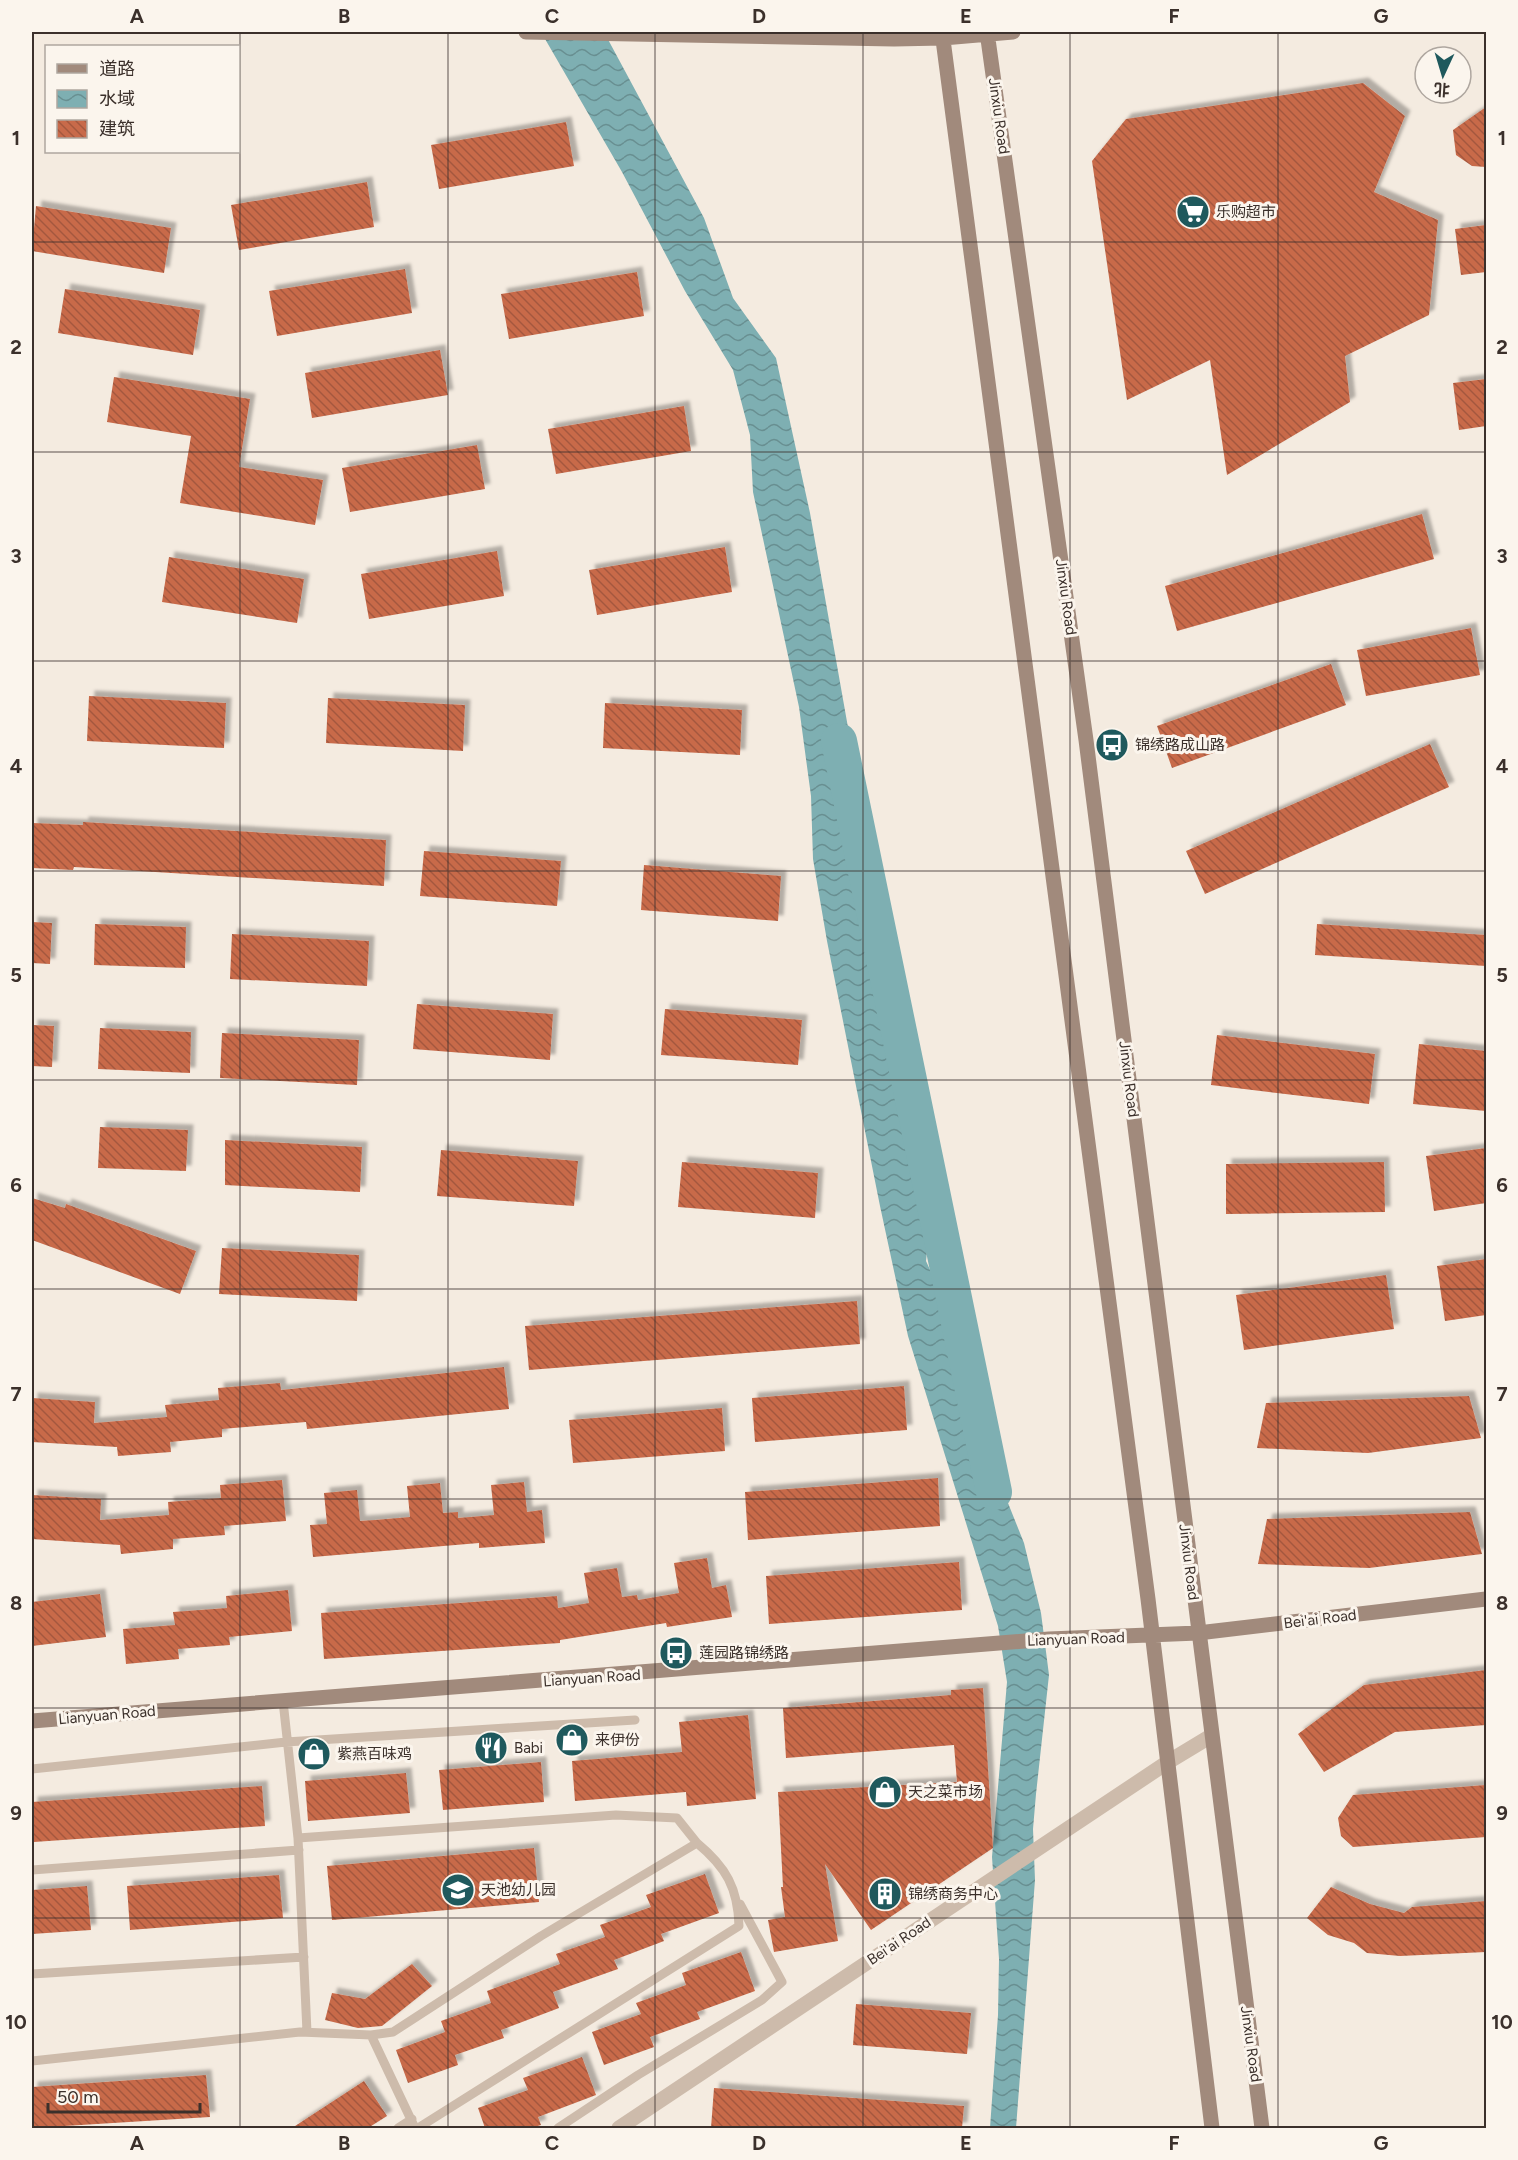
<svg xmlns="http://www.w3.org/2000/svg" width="1518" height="2160" viewBox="0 0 1518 2160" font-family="Figtree,'Noto Sans SC',sans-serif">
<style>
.water{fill:url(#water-waves)}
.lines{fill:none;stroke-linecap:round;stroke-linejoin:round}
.river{stroke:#7eafb2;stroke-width:36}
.building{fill:url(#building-back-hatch);filter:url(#shadow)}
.lane{stroke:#cdbbab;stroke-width:9}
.street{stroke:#cdbbab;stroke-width:15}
.secondary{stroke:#a18a7c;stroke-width:15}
.grid{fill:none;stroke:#3b302b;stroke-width:1.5;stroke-opacity:0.55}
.labels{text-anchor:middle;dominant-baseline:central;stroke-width:6;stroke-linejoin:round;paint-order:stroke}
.street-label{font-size:15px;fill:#3b302b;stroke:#fbf5ed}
.poi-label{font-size:15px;fill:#3b302b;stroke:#fbf5ed;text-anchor:start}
.neatline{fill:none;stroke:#3b302b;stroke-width:2}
.grid-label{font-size:20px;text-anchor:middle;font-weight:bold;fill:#3b302b}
</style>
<defs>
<pattern id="water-waves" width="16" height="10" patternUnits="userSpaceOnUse" patternTransform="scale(1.5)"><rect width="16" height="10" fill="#7eafb2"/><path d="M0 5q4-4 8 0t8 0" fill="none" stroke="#688f91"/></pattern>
<pattern id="building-back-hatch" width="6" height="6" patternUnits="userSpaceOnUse" patternTransform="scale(1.5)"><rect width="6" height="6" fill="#c86a4a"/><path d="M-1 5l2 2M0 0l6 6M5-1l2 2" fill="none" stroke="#a4583e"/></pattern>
<filter id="shadow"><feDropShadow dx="5.5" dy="-5.5" stdDeviation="1.5" flood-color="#0004"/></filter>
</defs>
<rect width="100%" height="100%" fill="#f4ebe0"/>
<path class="water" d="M541 32H604L704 218 733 298 776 358 810 513 852 750 849 788 933 1196 926 1261 963 1342 984 1443 1024 1543 1041 1613 1049 1675 1036 1794 1033 1829 1035 1880 1016 2128H990L998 2015 999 1959 992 1857 1007 1682 998 1626 908 1336 880 1206 827 941 813 859 811 796 799 707 753 492 750 435 733 370 685 291 622 172Z"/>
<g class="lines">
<path class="river" d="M839 741 994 1492"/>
</g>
<path class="building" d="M1363 83 1405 116 1374 192 1438 220 1429 315 1345 356 1350 402 1227 475 1210 360 1127 400 1092 161 1126 119Z
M1486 107V167L1472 166 1456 155 1453 130Z
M566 122 574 166 439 189 431 145Z
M367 182 374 227 239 250 231 205Z
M36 206 171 228 164 273 32 251Z
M1486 225V272L1461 275 1455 229Z
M405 269 412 313 277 336 269 291Z
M637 272 644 316 509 339 501 294Z
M65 289 200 310 193 355 58 333Z
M440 350 448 395 312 418 305 373Z
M114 377 250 399 239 467 323 480 315 525 180 503 191 436 107 422Z
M1486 379V426L1459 430 1453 383Z
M684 406 691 451 556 474 548 429Z
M477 445 485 489 350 512 342 468Z
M1422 514 1434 559 1177 631 1165 586Z
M725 547 732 592 597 615 589 570Z
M497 551 504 596 369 619 361 574Z
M169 557 304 579 297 623 162 602Z
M1471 628 1480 675 1366 696 1357 650Z
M1331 664 1346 705 1172 768 1157 726Z
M89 696 226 703 224 748 87 741Z
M328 698 465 705 463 751 326 743Z
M605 703 742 710 740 755 603 748Z
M1430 744 1449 787 1205 894 1186 851Z
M83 822 386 840 384 886 74 867 73 870 32 868V823L83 825Z
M424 851 561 861 557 906 420 896Z
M644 865 781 876 778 921 641 910Z
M32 922 52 923 50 964 32 963Z
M95 924 186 927 185 968 94 965Z
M1317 924 1486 935V966L1315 955Z
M232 934 369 941 367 986 230 979Z
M417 1004 553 1014 550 1060 413 1049Z
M665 1009 802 1020 798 1065 661 1055Z
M32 1025 54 1026 52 1067 32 1066Z
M100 1028 191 1032 190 1073 98 1069Z
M222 1033 359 1040 357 1085 220 1078Z
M1217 1035 1375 1054 1369 1104 1211 1085Z
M1419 1044 1486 1051V1111L1413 1104Z
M100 1127 188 1130 186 1171 98 1168Z
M225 1140 362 1147 360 1192 225 1185Z
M1486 1148V1203L1434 1211 1426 1156Z
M441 1150 578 1161 574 1206 437 1196Z
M682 1162 818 1173 815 1218 678 1207Z
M1384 1162 1385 1212 1226 1214V1164Z
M32 1198 65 1208 66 1204 196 1251 180 1294 32 1240Z
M222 1248 359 1255 357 1301 219 1294Z
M1486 1259V1315L1445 1321 1437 1266Z
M1386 1275 1394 1329 1244 1350 1236 1295Z
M857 1301 860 1344 529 1370 525 1326Z
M504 1367 509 1409 307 1429 306 1422 222 1429V1437L170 1442 171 1452 118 1456 117 1447 32 1442V1398L95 1402 94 1423 167 1417 165 1405 219 1400 218 1388 280 1383 281 1390Z
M904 1386 907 1430 755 1442 752 1398Z
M1469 1396 1481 1438 1368 1453 1257 1448 1266 1403Z
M722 1408 725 1451 573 1463 569 1420Z
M938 1478 940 1526 748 1540 745 1492Z
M282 1480 286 1521 224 1526 225 1535 173 1539V1549L121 1554 120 1545 32 1539V1495L101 1499 100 1520 169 1515 168 1502 221 1498 220 1485Z
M524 1482 527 1512 542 1510 545 1543 479 1548V1543L313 1557 310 1525 327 1524 324 1493 357 1490 360 1521 375 1520 410 1517 407 1486 440 1483 443 1513 458 1512V1518L494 1515 491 1485Z
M1470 1512 1482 1554 1369 1568 1258 1564 1267 1519Z
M707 1558 712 1588 726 1585 732 1617 667 1627 666 1623 560 1640V1643L324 1659 321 1613 557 1596 558 1608 589 1603 584 1573 617 1568 622 1597 637 1595 638 1600 679 1593 674 1563Z
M959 1562 962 1610 769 1624 766 1576Z
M288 1590 292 1631 229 1637 230 1645 178 1649 179 1659 126 1664 123 1629 175 1625 173 1612 227 1608 226 1596Z
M100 1594 106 1637 32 1646V1602Z
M1486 1670V1725L1395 1732 1324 1772 1298 1734 1364 1685Z
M983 1688 993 1848 871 1930 825 1864 838 1941 774 1952 768 1920 785 1917 781 1887H783L778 1792 957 1782 954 1745 786 1758 783 1708 951 1695V1690Z
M748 1715 756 1799 687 1806 686 1792 575 1801 572 1761 682 1752 679 1722Z
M541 1762 544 1802 443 1810 439 1770Z
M406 1773 410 1813 308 1821 305 1781Z
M1486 1785V1837L1353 1847 1341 1836 1338 1818 1353 1795Z
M262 1786 265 1826 34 1842 32 1802Z
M534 1848 539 1902 332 1920 327 1866Z
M705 1874 719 1913 661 1934 664 1941 614 1960 618 1969 553 1992 559 2008 501 2030 504 2038 455 2055 458 2065 408 2083 396 2050 445 2032 441 2021 491 2003 487 1991 560 1964 556 1954 605 1937 600 1925 651 1907 646 1895Z
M279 1875 283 1918 130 1930 127 1886Z
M87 1886 91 1930 32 1934V1890Z
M1331 1887 1370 1904 1404 1913 1412 1907 1486 1901V1952L1400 1956 1367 1953 1354 1943 1328 1935 1307 1918Z
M741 1952 755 1991 697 2012 700 2019 650 2037 654 2047 604 2065 592 2032 641 2014 636 2003 686 1985 682 1973Z
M412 1964 432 1986 382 2026 358 2028 325 2020 332 1993 365 1999Z
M856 2004 971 2013 967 2054 853 2045Z
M582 2057 596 2095 538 2117 541 2125 531 2128H485L478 2108 528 2090 523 2078Z
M206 2075 210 2117 32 2128V2087Z
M364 2081 387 2116 368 2128H292Z
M714 2088 964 2106 962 2128H711Z"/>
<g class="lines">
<path class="lane" d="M283 1701 298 1838
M32 1769 286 1742 635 1720
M32 1870 299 1850
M32 1974 304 1957
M307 2032 298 1838 616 1815 677 1818 697 1843 541 1936 393 2032 371 2035
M32 2061 300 2032 371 2035 415 2128
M398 2128 412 2119
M418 2128 739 1926C738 1888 726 1867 697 1843
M558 2128 638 2075 762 2000 782 1982 740 1904"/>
<path class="street" d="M619 2128 1168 1762 1211 1736"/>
<path class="secondary" d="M526 32 894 39 943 38 1013 32
M942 32 1148 1599 1212 2128
M987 32 1086 740 1262 2128
M32 1721 1049 1639 1198 1633 1486 1599"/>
</g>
<path class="grid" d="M240 32V2128M448 32V2128M655 32V2128M863 32V2128M1070 32V2128M1278 32V2128M32 242H1486M32 452H1486M32 661H1486M32 871H1486M32 1080H1486M32 1289H1486M32 1499H1486M32 1708H1486M32 1918H1486"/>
<defs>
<symbol id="supermarket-disc" viewBox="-11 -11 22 22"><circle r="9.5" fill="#1f595d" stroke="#fbf5ed"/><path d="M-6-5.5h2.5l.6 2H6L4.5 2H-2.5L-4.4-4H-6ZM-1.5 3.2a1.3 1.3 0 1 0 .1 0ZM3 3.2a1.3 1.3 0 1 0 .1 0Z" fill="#fff"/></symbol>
<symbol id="bus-disc" viewBox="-11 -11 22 22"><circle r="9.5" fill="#1f595d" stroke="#fbf5ed"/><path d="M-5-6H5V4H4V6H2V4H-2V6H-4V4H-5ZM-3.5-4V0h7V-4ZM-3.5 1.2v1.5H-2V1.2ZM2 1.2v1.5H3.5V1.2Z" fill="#fff"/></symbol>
<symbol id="shop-disc" viewBox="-11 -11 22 22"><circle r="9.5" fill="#1f595d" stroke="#fbf5ed"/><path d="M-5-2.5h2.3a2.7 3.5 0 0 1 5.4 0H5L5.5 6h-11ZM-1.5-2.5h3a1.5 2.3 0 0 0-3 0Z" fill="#fff"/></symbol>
<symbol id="restaurant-disc" viewBox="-11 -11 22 22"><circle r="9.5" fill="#1f595d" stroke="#fbf5ed"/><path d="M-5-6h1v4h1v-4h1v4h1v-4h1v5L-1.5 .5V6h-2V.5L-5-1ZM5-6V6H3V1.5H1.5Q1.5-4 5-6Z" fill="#fff"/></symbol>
<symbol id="school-disc" viewBox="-11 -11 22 22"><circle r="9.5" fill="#1f595d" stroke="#fbf5ed"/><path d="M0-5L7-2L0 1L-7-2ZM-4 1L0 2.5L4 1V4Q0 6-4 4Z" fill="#fff"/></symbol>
<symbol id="building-disc" viewBox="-11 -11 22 22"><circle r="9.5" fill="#1f595d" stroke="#fbf5ed"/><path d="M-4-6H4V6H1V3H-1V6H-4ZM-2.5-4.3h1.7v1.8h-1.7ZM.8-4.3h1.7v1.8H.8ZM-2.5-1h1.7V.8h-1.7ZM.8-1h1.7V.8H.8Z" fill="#fff"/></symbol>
</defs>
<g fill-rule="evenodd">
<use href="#supermarket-disc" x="1174" y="193" width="38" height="38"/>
<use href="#bus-disc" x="1093" y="726" width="38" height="38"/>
<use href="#bus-disc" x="657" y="1634" width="38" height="38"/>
<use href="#shop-disc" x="553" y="1721" width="38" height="38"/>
<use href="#restaurant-disc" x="472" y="1729" width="38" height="38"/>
<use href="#shop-disc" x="295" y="1735" width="38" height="38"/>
<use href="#shop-disc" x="866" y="1773" width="38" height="38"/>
<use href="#school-disc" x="439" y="1871" width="38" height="38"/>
<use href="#building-disc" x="866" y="1875" width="38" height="38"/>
</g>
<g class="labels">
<g class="street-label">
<text transform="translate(999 116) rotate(82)">Jinxiu Road</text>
<text transform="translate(1066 597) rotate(82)">Jinxiu Road</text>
<text transform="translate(1129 1079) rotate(83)">Jinxiu Road</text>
<text transform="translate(1189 1562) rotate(83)">Jinxiu Road</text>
<text transform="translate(1320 1619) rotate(-7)">Bei'ai Road</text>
<text transform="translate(1076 1639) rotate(-2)">Lianyuan Road</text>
<text transform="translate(592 1678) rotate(-4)">Lianyuan Road</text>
<text transform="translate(107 1715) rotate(-5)">Lianyuan Road</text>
<text transform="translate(899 1941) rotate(-34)">Bei'ai Road</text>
<text transform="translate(1251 2044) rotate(82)">Jinxiu Road</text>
</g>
<g class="poi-label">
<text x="1216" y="212">乐购超市</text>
<text x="1135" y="745">锦绣路成山路</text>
<text x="699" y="1653">莲园路锦绣路</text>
<text x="595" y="1740">来伊份</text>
<text x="514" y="1748">Babi</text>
<text x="337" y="1754">紫燕百味鸡</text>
<text x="908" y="1792">天之菜市场</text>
<text x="481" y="1890">天池幼儿园</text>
<text x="908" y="1894">锦绣商务中心</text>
</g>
</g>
<rect width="1518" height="2160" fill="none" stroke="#fbf5ed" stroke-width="66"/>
<rect x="45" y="45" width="195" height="108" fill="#fbf5ed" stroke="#aea69f" stroke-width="1.5"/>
<rect x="57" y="64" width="30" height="9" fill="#a18a7c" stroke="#aea69f" stroke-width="1.5"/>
<text x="99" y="75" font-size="18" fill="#3b302b">道路</text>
<rect x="57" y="90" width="30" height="18" fill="url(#water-waves)" stroke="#aea69f" stroke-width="1.5"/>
<text x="99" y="105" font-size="18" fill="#3b302b">水域</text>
<rect x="57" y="120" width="30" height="18" fill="url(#building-back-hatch)" stroke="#aea69f" stroke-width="1.5"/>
<text x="99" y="135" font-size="18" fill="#3b302b">建筑</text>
<g transform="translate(1443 75) rotate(184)"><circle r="28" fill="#fbf5ed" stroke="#aea69f" stroke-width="1.5"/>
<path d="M0-4.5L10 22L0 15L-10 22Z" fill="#1f595d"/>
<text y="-9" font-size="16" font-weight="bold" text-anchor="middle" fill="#3b302b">北</text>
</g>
<path d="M48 2103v9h152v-9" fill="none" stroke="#3b302b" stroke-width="3"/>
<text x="57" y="2103" font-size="18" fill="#3b302b" stroke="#fbf5ed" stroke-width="4.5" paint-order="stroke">50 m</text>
<rect x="33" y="33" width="1452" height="2094" class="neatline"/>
<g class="grid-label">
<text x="137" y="23">A</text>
<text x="344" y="23">B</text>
<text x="552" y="23">C</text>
<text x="759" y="23">D</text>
<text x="966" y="23">E</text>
<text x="1174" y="23">F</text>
<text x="1381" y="23">G</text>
<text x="16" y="145">1</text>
<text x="1502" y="145">1</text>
<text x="16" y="354">2</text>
<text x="1502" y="354">2</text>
<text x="16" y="563">3</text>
<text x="1502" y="563">3</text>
<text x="16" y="773">4</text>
<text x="1502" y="773">4</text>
<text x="16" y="982">5</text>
<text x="1502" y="982">5</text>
<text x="16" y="1192">6</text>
<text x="1502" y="1192">6</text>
<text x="16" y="1401">7</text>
<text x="1502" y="1401">7</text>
<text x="16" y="1610">8</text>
<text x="1502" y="1610">8</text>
<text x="16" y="1820">9</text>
<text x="1502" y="1820">9</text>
<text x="16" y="2029">10</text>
<text x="1502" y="2029">10</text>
<text x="137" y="2150">A</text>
<text x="344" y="2150">B</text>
<text x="552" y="2150">C</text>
<text x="759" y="2150">D</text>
<text x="966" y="2150">E</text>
<text x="1174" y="2150">F</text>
<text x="1381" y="2150">G</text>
</g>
</svg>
